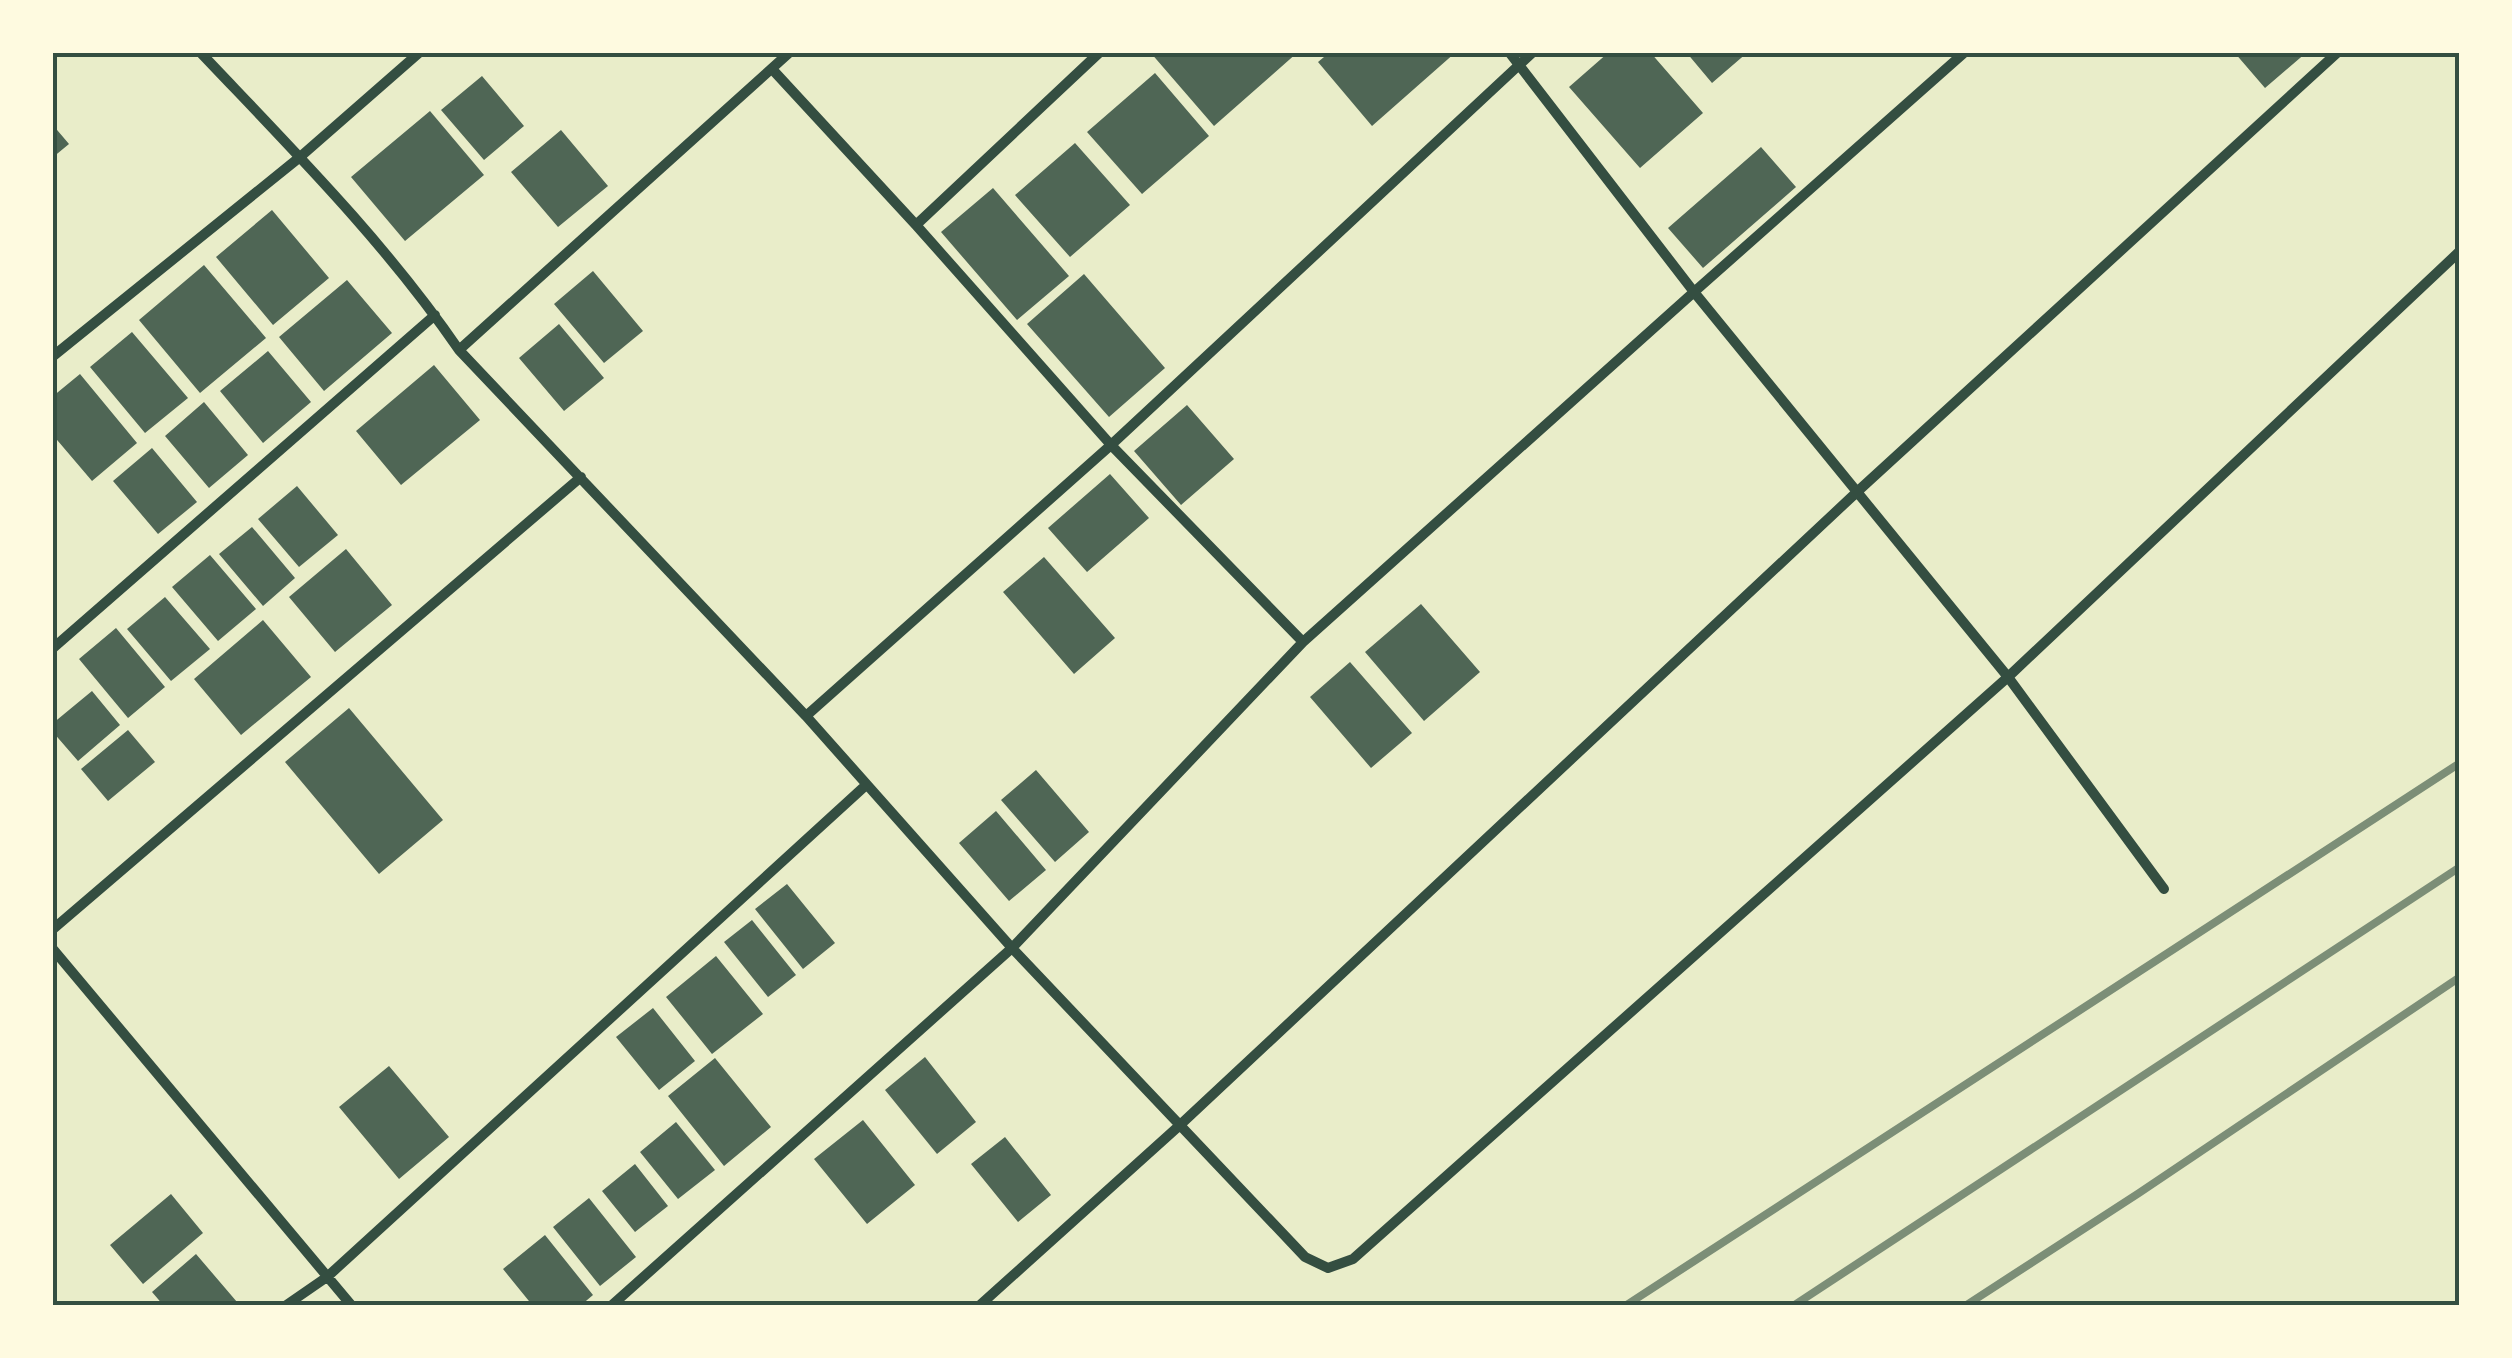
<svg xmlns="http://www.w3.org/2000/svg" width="2512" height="1358" viewBox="0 0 2512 1358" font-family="'Varela Round',sans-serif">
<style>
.building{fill:#4f6655}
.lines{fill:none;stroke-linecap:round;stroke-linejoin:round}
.minor{stroke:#344e41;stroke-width:10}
.rail{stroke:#7c8e77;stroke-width:8}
.neatline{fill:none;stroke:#344e41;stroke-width:4}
</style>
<rect width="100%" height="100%" fill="#e9edc9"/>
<path class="building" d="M1150 52H1298L1214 126Z
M1330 52H1456L1372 126 1318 62Z
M1609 52H1650L1703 113 1640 168 1569 87Z
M1686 52H1748L1712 83Z
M2234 52H2307L2265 88Z
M1155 73 1209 136 1142 194 1087 132Z
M482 76 524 126 484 160 441 110Z
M430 111 484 175 405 241 351 177Z
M52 124 69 144 52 158Z
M561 130 608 186 558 227 511 172Z
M1075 143 1130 205 1070 257 1015 195Z
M1761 147 1796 187 1703 268 1668 228Z
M993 188 1069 276 1017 320 941 232Z
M272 210 329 278 273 325 216 257Z
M204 265 266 338 200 393 139 320Z
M593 271 643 331 604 363 554 304Z
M1084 274 1165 368 1109 417 1027 324Z
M347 280 392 333 324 391 279 337Z
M559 324 604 378 564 411 519 358Z
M132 332 188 398 145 433 90 367Z
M268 351 311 402 263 443 220 391Z
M434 365 480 420 401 485 356 431Z
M80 374 137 443 92 481 52 434V397Z
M204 402 248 455 209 488 165 436Z
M1187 405 1234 459 1181 505 1134 451Z
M152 448 197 502 158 534 113 481Z
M1110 474 1149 518 1087 572 1048 528Z
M297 486 338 535 299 567 258 519Z
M252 527 295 578 263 606 219 554Z
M346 549 392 605 335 652 289 597Z
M210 555 256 609 218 641 172 587Z
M1044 557 1115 638 1074 674 1003 592Z
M165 597 210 649 171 681 127 629Z
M1421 604 1480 672 1424 721 1365 652Z
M263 620 311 677 241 735 194 679Z
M116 628 165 687 128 718 79 659Z
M1350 662 1412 733 1371 768 1310 697Z
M92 691 120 725 78 761 52 731V724Z
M349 708 443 820 379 874 285 762Z
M128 730 155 762 108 801 81 769Z
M1036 770 1089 832 1055 862 1001 800Z
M996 811 1046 870 1009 901 959 843Z
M787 884 835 943 803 969 755 909Z
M752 920 796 975 768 997 724 942Z
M716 956 763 1014 712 1054 666 997Z
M653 1008 695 1061 659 1090 616 1037Z
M925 1057 976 1122 937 1154 885 1090Z
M715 1058 771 1127 724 1166 668 1096Z
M389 1066 449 1137 399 1179 339 1107Z
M863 1120 915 1185 867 1224 814 1159Z
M676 1122 715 1170 678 1199 640 1152Z
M1005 1137 1051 1195 1018 1222 971 1164Z
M635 1164 668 1206 635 1232 602 1191Z
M171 1194 203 1233 143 1284 110 1245Z
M589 1198 636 1257 600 1286 553 1227Z
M545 1235 593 1295 580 1306H533L503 1269Z
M196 1254 237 1302 233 1306H164L152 1292Z"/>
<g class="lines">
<path class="minor" d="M200 52C290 147 385 242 459 350L806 716 1012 948 1305 1257 1328 1268 1353 1259 2008 677 2460 251
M1965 52 1694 292 2008 677 2164 889
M772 69 916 225 1111 445 1303 642
M916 225 1100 52
M459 350 790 52
M52 357 300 157 420 52
M52 649 435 315
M806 716 1111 445 1533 52
M52 930 581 477
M52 948 352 1306
M285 1306 327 1277 865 786
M611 1306 1012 948 1303 642 1694 292 1509 52
M979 1306 1180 1125 1858 491 2338 52"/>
<path class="rail" d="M1625 1306 2460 763
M1793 1306 2460 867
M1965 1306 2139 1193 2460 977"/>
</g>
<rect width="2512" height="1358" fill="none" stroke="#fefae0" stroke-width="110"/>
<rect x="55" y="55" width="2402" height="1248" class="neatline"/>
</svg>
